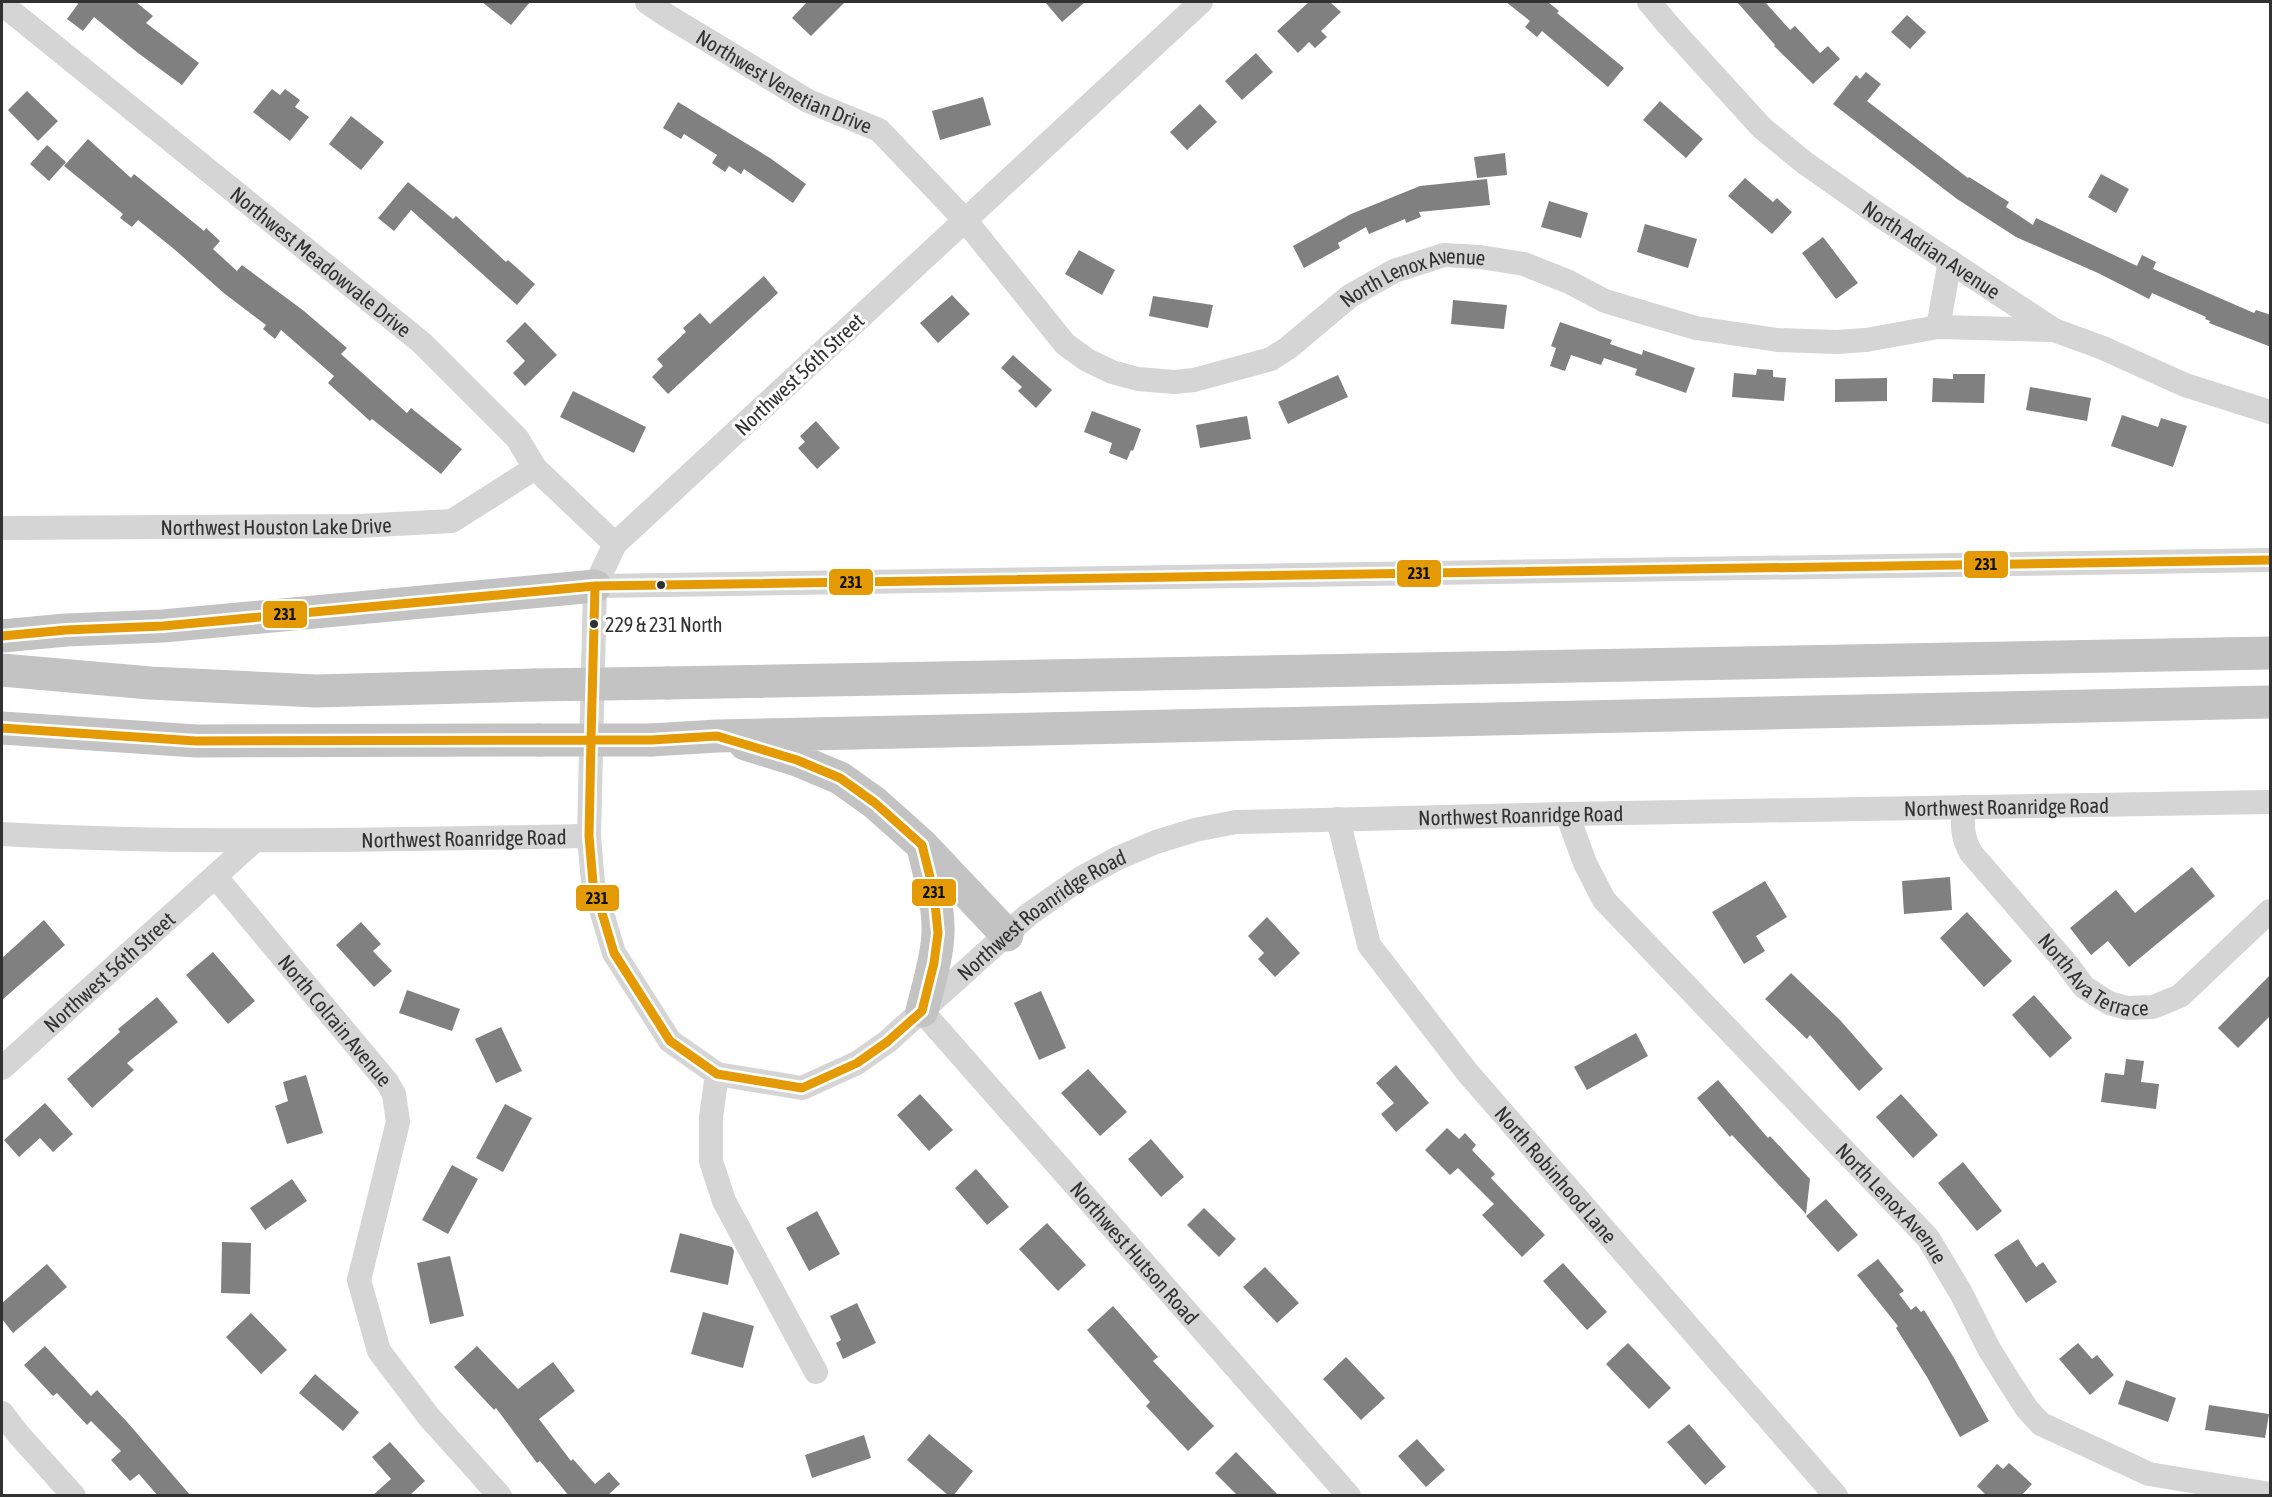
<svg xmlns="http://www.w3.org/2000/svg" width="2272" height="1497" viewBox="0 0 2272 1497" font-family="'Asap Condensed',sans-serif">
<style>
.building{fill:#808080}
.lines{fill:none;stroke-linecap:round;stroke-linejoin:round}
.minor{stroke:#d5d5d5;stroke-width:24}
.highway{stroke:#c3c3c3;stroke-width:33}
.highway-bridge{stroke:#c3c3c3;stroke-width:33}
.bus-1-casing{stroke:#fff;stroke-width:14}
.bus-1{stroke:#e39a05;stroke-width:9}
.bus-dot{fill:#313131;stroke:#fff;stroke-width:2}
.labels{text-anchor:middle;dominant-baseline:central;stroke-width:6;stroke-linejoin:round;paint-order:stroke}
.bus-label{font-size:20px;fill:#313131;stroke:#fff;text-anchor:start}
.street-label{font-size:21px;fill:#313131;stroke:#fff}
.line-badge{stroke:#fff;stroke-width:2}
.pale-badge-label{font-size:16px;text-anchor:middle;font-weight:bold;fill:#111}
</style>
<rect width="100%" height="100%" fill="#fff"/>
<path class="building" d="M76 2H136L153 16 146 23 199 63 182 85 138 53 94 17 83 31 67 19 78 4Z
M482 2H530L511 25Z
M807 2H845L811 36 792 18Z
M1045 2H1085L1062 22Z
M1309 2H1330L1341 12 1321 31 1327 37 1315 48 1309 42 1298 53 1277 31Z
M1506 2H1548L1559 11 1557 13 1624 68 1608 87 1542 31 1537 37 1525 27 1530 21Z
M1737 2H1765L1790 30 1795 26 1820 53 1828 46 1840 59 1813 84 1774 46 1775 45Z
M1907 15 1926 32 1910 49 1891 32Z
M1256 53 1273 72 1242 100 1225 81Z
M1866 72 1881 84 1867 101 1968 178 1969 177 2009 202 2006 207 2033 225 2036 218 2137 266 2142 255 2156 262 2153 269 2254 313 2256 310 2271 315V347L2209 323 2210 321 2205 319 2206 317 2152 293 2149 299 2098 273 2016 237 1957 199 1833 104 1856 75 1860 79Z
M272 89 280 95 285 89 300 100 295 107 309 117 290 141 253 112Z
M27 91 58 121 38 141 8 110Z
M983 97 991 125 940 140 932 111Z
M1660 101 1703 139 1686 158 1643 120Z
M678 102 770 158 806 184 793 203 744 169 741 174 729 166 725 172 712 163 717 155 684 134 681 139 663 128Z
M1200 104 1217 122 1187 150 1170 132Z
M351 116 384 142 361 170 329 144Z
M88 139 131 178 134 174 204 231 206 228 220 241 213 249 237 271 242 265 304 311 347 348 341 354 407 413 411 408 462 449 441 474 372 419 370 421 328 383 334 376 281 330 275 339 263 329 266 325 225 294 174 249 138 220 132 227 120 218 123 214 64 166Z
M47 145 66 162 49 181 30 164Z
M1505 153 1507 175 1477 178 1474 157Z
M2101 174 2129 189 2116 213 2088 197Z
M1745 178 1773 202 1777 198 1792 212 1772 234 1728 196Z
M1487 179 1490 205 1419 212 1421 217 1406 223 1405 219 1369 234 1366 227 1338 243 1340 248 1304 268 1293 246 1351 214 1420 186Z
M408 182 453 219 456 216 506 262 508 260 535 284 517 305 411 210 394 231 378 218Z
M1549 201 1588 213 1581 238 1541 227Z
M1645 224 1697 239 1688 268 1637 252Z
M1823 237 1858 283 1836 299 1802 253Z
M1079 250 1115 270 1102 295 1065 274Z
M764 276 778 293 668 394 652 377 663 366 657 359 686 332 683 328 700 313 710 324Z
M952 295 970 314 938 343 920 323Z
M1153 296 1213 305 1208 328 1149 316Z
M1453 300 1507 305 1504 329 1451 324Z
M525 322 557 355 525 386 513 373 525 361 506 341Z
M1560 322 1612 340 1610 344 1642 355 1643 350 1695 368 1686 393 1635 375 1637 369 1604 358 1601 365 1571 355 1565 371 1550 366 1556 348 1551 346Z
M1013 355 1052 390 1036 408 1018 391 1022 387 1001 368Z
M1757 369 1773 370V377L1786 378 1784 401 1732 397 1734 373 1756 375Z
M1953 374H1985L1984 403 1932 402 1933 378 1953 379Z
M1338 375 1348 397 1288 424 1278 402Z
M1887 378V401L1835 402V379Z
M2030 387 2091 398 2087 421 2026 410Z
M573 391 646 427 634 453 560 417Z
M1092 411 1141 429 1133 451 1131 450 1127 460 1109 453 1112 443 1084 432Z
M2122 415 2158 427 2161 418 2187 426 2173 467 2111 446Z
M1247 416 1251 439 1200 448 1196 425Z
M816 421 840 448 817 469 798 448 805 442 800 436Z
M2192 867 2215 896 2129 967 2108 941 2091 955 2070 928 2116 890 2135 913Z
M1950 877 1952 910 1904 914 1902 881Z
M1765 881 1787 917 1756 936 1765 951 1744 964 1712 912Z
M1967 912 2012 961 1984 987 1940 938Z
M1267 917 1300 953 1275 977 1258 959 1264 953 1248 936Z
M44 920 65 945 2 1000V958Z
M361 922 381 944 373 951 392 971 374 987 336 945Z
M213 952 255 1001 228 1024 186 975Z
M1791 973 1840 1020 1883 1069 1859 1091 1810 1035 1807 1039 1765 999Z
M2271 974V1015L2238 1048 2218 1028Z
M407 990 460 1009 452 1031 399 1013Z
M1041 991 1066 1048 1039 1060 1014 1003Z
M2034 995 2072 1038 2050 1058 2012 1015Z
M157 997 178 1022 127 1063 134 1070 92 1108 67 1079 120 1032 118 1029Z
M501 1027 522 1071 496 1083 475 1039Z
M1636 1033 1648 1056 1587 1090 1574 1067Z
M2126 1059 2144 1061 2141 1082 2159 1084 2156 1109 2101 1102 2105 1073 2124 1075Z
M1396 1065 1429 1103 1396 1132 1381 1114 1394 1103 1376 1083Z
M1088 1069 1127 1112 1100 1136 1061 1093Z
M306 1075 323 1133 287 1144 275 1106 288 1101 283 1082Z
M1718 1080 1768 1138 1770 1136 1810 1179 1806 1214 1732 1135 1730 1137 1697 1098Z
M920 1094 953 1130 929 1151 897 1115Z
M1901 1094 1938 1135 1913 1158 1876 1117Z
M45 1103 73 1134 53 1152 40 1138 19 1157 4 1140Z
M505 1104 532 1118 503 1172 476 1158Z
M1447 1128 1459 1139 1465 1133 1476 1145 1472 1150 1495 1174 1491 1178 1545 1235 1522 1257 1482 1215 1494 1204 1458 1168 1450 1175 1425 1150Z
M1151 1139 1184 1177 1161 1197 1128 1159Z
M1963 1162 2002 1211 1977 1231 1938 1183Z
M452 1165 478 1179 448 1234 422 1220Z
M976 1169 1009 1207 987 1225 955 1188Z
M292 1179 307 1201 265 1230 250 1208Z
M1826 1199 1858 1235 1838 1252 1806 1216Z
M1204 1208 1236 1239 1219 1257 1187 1225Z
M817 1211 840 1254 809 1271 786 1228Z
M1047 1223 1086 1265 1058 1291 1019 1249Z
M680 1233 732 1247 734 1251 728 1285 670 1272Z
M2018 1239 2036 1267 2043 1262 2057 1282 2026 1303 1994 1255Z
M222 1242 251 1243 250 1294 221 1293Z
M450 1256 464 1316 430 1324 417 1263Z
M1878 1259 1904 1291 1899 1294 1911 1310 1916 1306 1921 1312 1924 1310 1954 1358 1989 1421 1960 1437 1927 1377 1896 1328 1898 1326 1857 1275Z
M1563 1263 1607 1312 1587 1330 1543 1281Z
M47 1264 67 1287 13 1333 2 1319V1303Z
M1265 1267 1299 1303 1277 1323 1243 1287Z
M857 1303 876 1343 843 1359 836 1343 841 1340 830 1316Z
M1113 1306 1158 1357 1153 1361 1214 1426 1188 1451 1146 1406 1150 1402 1087 1330Z
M703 1312 754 1326 743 1368 691 1354Z
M251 1313 287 1350 261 1374 226 1337Z
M1628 1343 1671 1388 1649 1409 1606 1364Z
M2078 1343 2092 1359 2097 1355 2114 1375 2090 1395 2059 1359Z
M45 1346 91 1396 97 1390 128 1423 191 1496H158L139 1474 130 1481 111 1460 121 1451 91 1421 87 1425 57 1393 53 1396 24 1365Z
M477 1346 518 1389 553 1362 575 1391 539 1419 571 1461 573 1459 595 1484 609 1472 620 1484 607 1496H569L540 1461 537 1463 496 1408 494 1410 454 1367Z
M1346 1357 1385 1398 1361 1420 1323 1379Z
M315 1374 359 1412 343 1431 299 1393Z
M2126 1380 2176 1398 2168 1422 2118 1404Z
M2209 1405 2269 1414 2265 1438 2205 1430Z
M1689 1424 1726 1467 1705 1485 1667 1442Z
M929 1434 973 1471 953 1496H949L907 1460Z
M864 1435 871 1458 812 1478 805 1455Z
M1417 1439 1445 1470 1426 1487 1398 1456Z
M390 1442 425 1481 409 1496H372L391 1479 372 1457Z
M1236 1452 1279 1496H1238L1215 1473Z
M2009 1463 2032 1484 2021 1496H1987L1977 1486 1997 1464 2003 1469Z"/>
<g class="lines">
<g class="minor">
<path id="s1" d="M647 2 666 15 808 101 879 130 965 220 1065 344 1087 360 1112 372 1138 379 1174 382 1194 380 1271 359 1288 348 1350 296 1394 271 1444 255 1480 257 1524 264 1569 282 1605 301 1645 313 1696 328 1778 340 1837 342 1866 340 1938 327 2054 330"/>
<path id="s2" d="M1201 2 615 544 595 586 589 836 593 883 614 953 670 1041 717 1074 802 1088 857 1063 887 1042 1028 915 1081 878 1118 858 1156 842 1195 830 1236 822 1567 814 2270 802"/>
<path id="s3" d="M1649 2 1670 27 1762 128 1805 163 1879 215 2054 330 2103 348 2185 385 2270 412"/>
<path id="s4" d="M2 4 422 343 517 438 535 468 615 544"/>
<path d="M1938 327 1950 261"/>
<path id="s5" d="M2 528 358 526 452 521 535 468"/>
<path d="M595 586 2270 560"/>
<path id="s6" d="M1964 807C1962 825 1962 837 1971 853L2066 963 2084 987 2109 1003 2127 1008 2153 1007 2180 996 2270 911"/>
<path id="s7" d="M1567 814 1585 863 1604 900 1928 1238 1961 1293 1989 1349 2009 1381 2027 1409 2041 1424 2149 1474 2270 1494"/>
<path id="s8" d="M1338 819 1369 945 1467 1072 1836 1496"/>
<path id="s9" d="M2 834C197 845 393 839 589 836"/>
<path id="s10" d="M215 876 387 1082 394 1094 398 1122 359 1280 379 1351 429 1417 500 1496"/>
<path id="s11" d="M922 1011 1349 1496"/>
<path id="s12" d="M2 1068 253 842"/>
<path d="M717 1074 711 1117V1161L724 1201 816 1372"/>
<path d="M2 1413 19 1435 74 1496"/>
</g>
<path class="highway" d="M2 636 66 630 163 626 595 586
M2 670 150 683 316 691 534 685
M667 683 2270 653
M2 728 196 741 539 740
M651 740 717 736 2270 702
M745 744 797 760 840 778 875 803 922 845 1007 935
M922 1011C928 986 937 959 938 933 939 904 929 874 923 847"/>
<path class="highway-bridge" d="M534 685 667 683
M539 740H651"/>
<defs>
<path id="bus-1" d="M2 636 66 630 163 626 595 586 2270 560
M2 728 196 741 591 740
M717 736 797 760 840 778 875 803 922 845 934 893 938 933 934 963 922 1011 887 1042 857 1063 802 1088 717 1074 670 1041 614 953 593 883 589 836 591 740H651Z
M591 740 595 586"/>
</defs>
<use href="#bus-1" class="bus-1-casing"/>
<use href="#bus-1" class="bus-1"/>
</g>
<g class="bus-dot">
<circle cx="661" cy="585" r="5"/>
<circle cx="594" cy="624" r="5"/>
</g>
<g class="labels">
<g class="bus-label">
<text x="605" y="624">229 &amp; 231 North</text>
</g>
<g class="street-label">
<text stroke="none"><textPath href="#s1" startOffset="159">Northwest Venetian Drive</textPath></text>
<text stroke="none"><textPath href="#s3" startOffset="378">North Adrian Avenue</textPath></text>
<text stroke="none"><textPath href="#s4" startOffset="410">Northwest Meadowvale Drive</textPath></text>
<text stroke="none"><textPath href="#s1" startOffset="936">North Lenox Avenue</textPath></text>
<text transform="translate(799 374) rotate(-43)">Northwest 56th Street</text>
<text stroke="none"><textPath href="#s5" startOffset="274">Northwest Houston Lake Drive</textPath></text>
<text stroke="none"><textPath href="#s2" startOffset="2751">Northwest Roanridge Road</textPath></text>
<text stroke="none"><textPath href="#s2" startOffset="2265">Northwest Roanridge Road</textPath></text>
<text stroke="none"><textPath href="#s9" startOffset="462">Northwest Roanridge Road</textPath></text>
<text stroke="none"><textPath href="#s2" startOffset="1761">Northwest Roanridge Road</textPath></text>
<text stroke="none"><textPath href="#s6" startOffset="225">North Ava Terrace</textPath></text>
<text stroke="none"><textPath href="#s12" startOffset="144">Northwest 56th Street</textPath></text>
<text stroke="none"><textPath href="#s10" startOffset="188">North Colrain Avenue</textPath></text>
<text stroke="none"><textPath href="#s8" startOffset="426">North Robinhood Lane</textPath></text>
<text stroke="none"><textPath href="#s7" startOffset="512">North Lenox Avenue</textPath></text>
<text stroke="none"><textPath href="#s11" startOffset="322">Northwest Hutson Road</textPath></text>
</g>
</g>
<g class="line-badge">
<rect x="1963" y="550" width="46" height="29" rx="6" fill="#e39a05"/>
<rect x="1396" y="559" width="46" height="29" rx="6" fill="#e39a05"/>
<rect x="828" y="568" width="46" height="28" rx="6" fill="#e39a05"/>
<rect x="262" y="600" width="46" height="29" rx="6" fill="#e39a05"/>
<rect x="911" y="878" width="46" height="29" rx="6" fill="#e39a05"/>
<rect x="575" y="884" width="45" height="28" rx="6" fill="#e39a05"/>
</g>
<g class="pale-badge-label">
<text x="1986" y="570">231</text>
<text x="1419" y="579">231</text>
<text x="851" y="588">231</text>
<text x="285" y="620">231</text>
<text x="934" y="898">231</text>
<text x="597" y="904">231</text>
</g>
<rect width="2272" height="1497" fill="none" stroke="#313131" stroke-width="6"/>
</svg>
